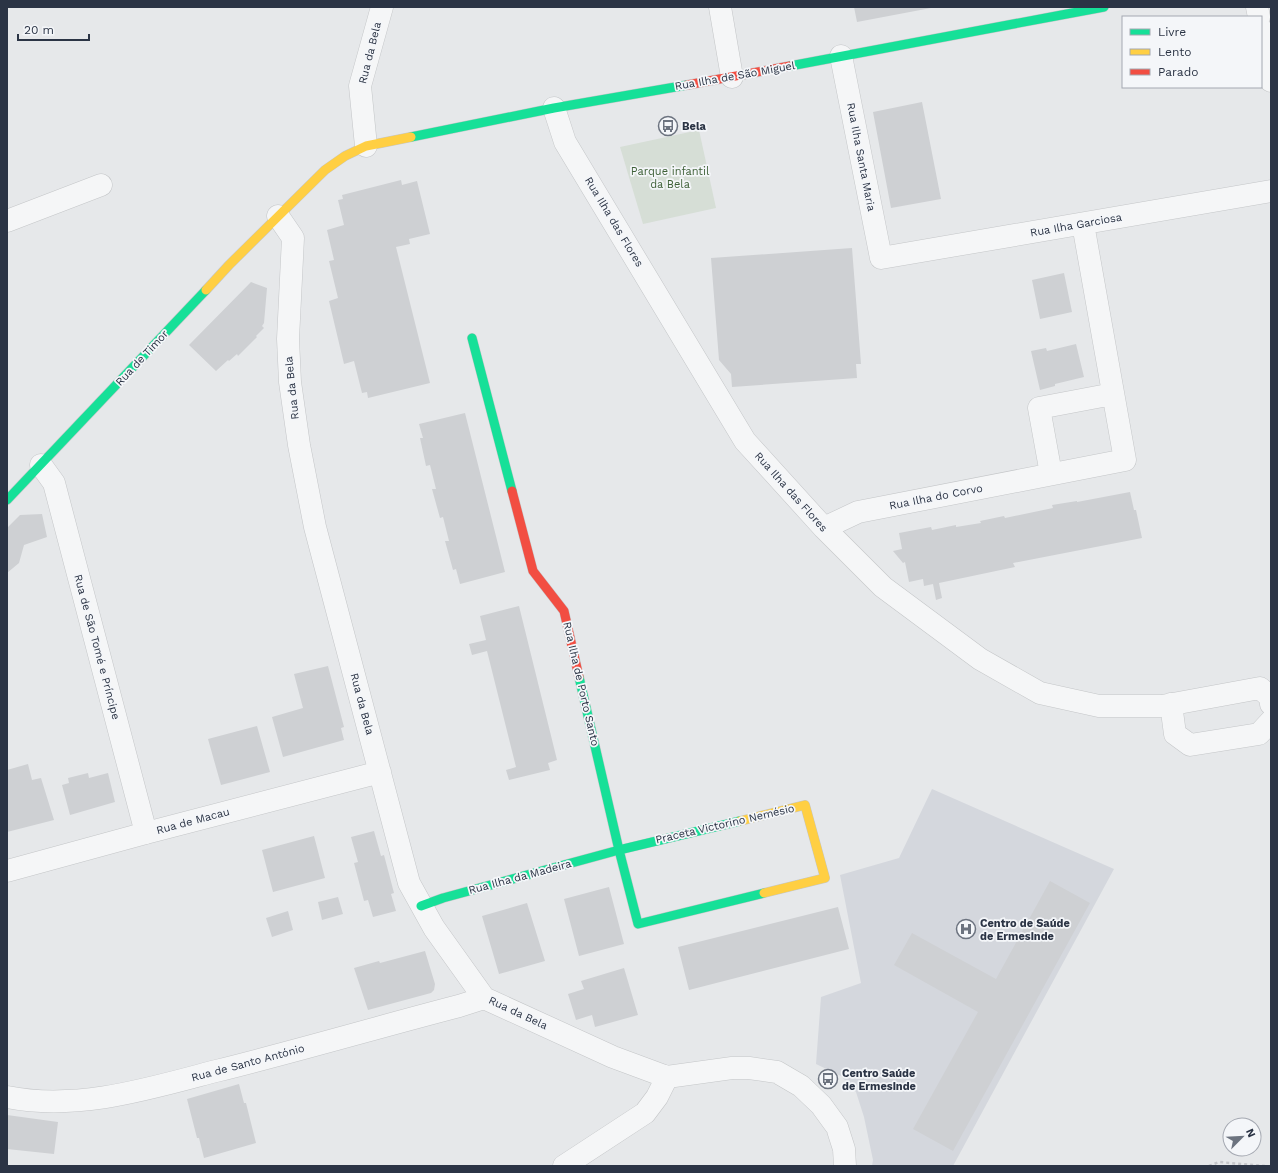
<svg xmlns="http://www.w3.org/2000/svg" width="1278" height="1173" viewBox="0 0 1278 1173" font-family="'Work Sans',sans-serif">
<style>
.built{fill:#d4d7dd}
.green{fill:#d6ded6}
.building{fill:#ced0d3}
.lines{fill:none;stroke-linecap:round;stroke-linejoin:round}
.street-casing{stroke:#c4c6c8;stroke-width:23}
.fast-casing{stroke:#c4c6c8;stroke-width:10}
.slow-casing{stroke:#c4c6c8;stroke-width:10}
.jam-casing{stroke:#c4c6c8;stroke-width:10}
.path{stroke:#c5c6ca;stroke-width:2.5;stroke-dasharray:3 3;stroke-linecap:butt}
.street{stroke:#f5f6f7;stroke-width:22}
.fast{stroke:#16e098;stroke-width:9}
.slow{stroke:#ffcf43;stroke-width:9}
.jam{stroke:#f24e42;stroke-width:9}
.labels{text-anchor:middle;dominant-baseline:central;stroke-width:3.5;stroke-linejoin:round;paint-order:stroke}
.street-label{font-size:11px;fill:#2b3445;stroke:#f4f6f9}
.poi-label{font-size:11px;font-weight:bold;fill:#2b3445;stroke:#f4f6f9;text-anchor:start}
.park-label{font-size:11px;fill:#3f6138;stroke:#f4f6f9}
</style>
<rect width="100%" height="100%" fill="#e6e8ea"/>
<path class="built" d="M932 789 1114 869 953 1166H872L873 1160 864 1117 856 1092 841 1076 816 1064 821 997 861 983 840 875 899 858Z"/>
<path class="green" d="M699 130 716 208 643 224 620 147Z"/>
<path class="building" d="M854 7H931V8L857 22Z
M922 102 941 199 891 208 873 112Z
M401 180 402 185 417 181 430 234 409 239 410 244 396 247 430 383 368 398 367 392 362 393 354 361 344 364 329 301 338 298 329 261 334 260 327 230 344 225 338 200 343 199 342 195Z
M852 248 861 364H856L857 378 732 387 731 374 719 360 711 258Z
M1064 273 1072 312 1040 319 1032 280Z
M251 282 267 288 264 323 262 326 264 328 256 336 257 337 238 356 237 354 229 361 228 360 216 371 189 345Z
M1076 344 1084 377 1055 384V386L1040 390 1031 351 1046 348 1047 351Z
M465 413 505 572 460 584 456 569 453 570 445 541H449L443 517 440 518 432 489H436L430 465 426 466 420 438H423L419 424Z
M1130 492 1134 510H1136L1142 538 1013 563 1015 567 939 583 942 598 936 600 933 584 924 586 923 579 909 582 905 562 903 563 893 551 902 549 899 533 931 527 932 530 956 525V527L981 523 980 521 1004 516 1005 518 1053 508 1052 505 1077 501V502Z
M42 514 47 537 24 545 19 563 7 573V528L20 515Z
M519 606 557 760 548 763 550 770 509 780 506 770 516 767 487 651 472 655 469 644 486 640 480 616Z
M328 666 344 727 341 728 344 740 283 757 272 717 303 708 294 674Z
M257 726 270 772 221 785 208 739Z
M28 764 32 780 41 778 54 820 7 832V770Z
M88 773 89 778 108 773 115 802 70 815 62 785 69 783 68 778Z
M374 831 381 856 384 855 394 893 391 894 396 911 373 917 368 900 364 901 354 863 358 862 351 837Z
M314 836 325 878 273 892 262 850Z
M1050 881 1090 903 953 1151 913 1129 978 1012 894 965 912 933 996 979Z
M609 887 624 944 579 956 564 899Z
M338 897 343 914 322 920 318 902Z
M527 903 545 961 499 974 482 916Z
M838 907 849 949 689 990 678 947Z
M288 911 293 930 272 937 266 918Z
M425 951 435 984 434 990 431 993 368 1010 354 968 379 961 380 963Z
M624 968 638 1015 595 1027 592 1015 576 1020 568 994 584 989 581 981Z
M239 1084 244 1103H246L256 1143 204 1158 199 1138H197L187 1099Z
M7 1115 58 1122 54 1154 7 1149Z"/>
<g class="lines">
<defs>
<path id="street" d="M720 7 732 77
M1257 7 1259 17
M1261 29 1271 81
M841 56 881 258 1271 191
M554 108 565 142 745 441 824 528 883 587 980 659 1040 693 1099 706H1162L1260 688 1270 697 1271 704
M366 146 360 86 382 7
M278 216 293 238 288 339 290 382 299 445 315 527 409 883 434 928 484 998 613 1057 667 1077 732 1068H749L777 1072 801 1086 821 1105 837 1127 844 1149 845 1166
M7 221 101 185
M41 465 54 483 146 833
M1051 474 1039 408 1113 394
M824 528 858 512 1125 460 1083 224
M1171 704 1175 734 1190 745 1259 734 1271 721
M7 871 146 833 380 772
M7 1097C77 1111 148 1089 216 1071 297 1051 378 1027 459 1006L484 998
M564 1166 645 1113 657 1097 667 1077"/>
<path id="fast" d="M790 66 1104 7
M411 137 554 108 687 85
M472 338 512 491
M7 500 206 290
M579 677 619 850 638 924 764 893
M421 906 443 898 619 850 740 821"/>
<path id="slow" d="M206 290 229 265 325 170 345 156 366 146 411 137
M740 821 805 805 825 878 764 893"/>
<path id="jam" d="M687 85 790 66
M512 491 533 571 564 611 579 677"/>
</defs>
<use href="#street" class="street-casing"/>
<use href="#fast" class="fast-casing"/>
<use href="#slow" class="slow-casing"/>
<use href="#jam" class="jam-casing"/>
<path class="path" d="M1209 1166 1219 1162 1265 1166"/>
<use href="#street" class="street"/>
<use href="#fast" class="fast"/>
<use href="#slow" class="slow"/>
<use href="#jam" class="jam"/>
</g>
<defs>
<symbol id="bus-ring" viewBox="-11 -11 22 22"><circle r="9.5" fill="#f4f6f9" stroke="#6c737f" stroke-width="1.5"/><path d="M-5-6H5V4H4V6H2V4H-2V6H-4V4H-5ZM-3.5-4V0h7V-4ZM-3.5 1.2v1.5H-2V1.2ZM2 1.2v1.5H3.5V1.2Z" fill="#6c737f"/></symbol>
<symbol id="hospital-ring" viewBox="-11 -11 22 22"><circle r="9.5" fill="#f4f6f9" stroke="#6c737f" stroke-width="1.5"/><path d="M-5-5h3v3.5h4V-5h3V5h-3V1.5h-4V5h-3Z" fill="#6c737f"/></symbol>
</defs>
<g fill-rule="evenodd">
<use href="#bus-ring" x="657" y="115" width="22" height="22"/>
<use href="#hospital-ring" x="955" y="918" width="22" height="22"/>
<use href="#bus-ring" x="817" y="1068" width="22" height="22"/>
</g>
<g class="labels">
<g class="street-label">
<text transform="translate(370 53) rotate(-76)">Rua da Bela</text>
<text transform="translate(735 76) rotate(-10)">Rua Ilha de São Miguel</text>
<text transform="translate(861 157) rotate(79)">Rua Ilha Santa Maria</text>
<text transform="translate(614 222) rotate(59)">Rua Ilha das Flores</text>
<text transform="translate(1076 225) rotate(-10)">Rua Ilha Garciosa</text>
<text transform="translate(142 358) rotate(-47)">Rua de Timor</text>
<text transform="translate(292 388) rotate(-96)">Rua da Bela</text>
<text transform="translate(791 492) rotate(48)">Rua Ilha das Flores</text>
<text transform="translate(936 497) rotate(-11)">Rua Ilha do Corvo</text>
<text transform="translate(97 647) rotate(75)">Rua de São Tomé e Príncipe</text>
<text transform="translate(581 684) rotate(77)">Rua Ilha de Porto Santo</text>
<text transform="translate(362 704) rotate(75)">Rua da Bela</text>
<text transform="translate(193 821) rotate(-15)">Rua de Macau</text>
<text transform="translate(725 824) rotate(-13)">Praceta Victorino Nemésio</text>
<text transform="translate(520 877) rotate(-15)">Rua Ilha da Madeira</text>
<text transform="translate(518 1013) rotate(25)">Rua da Bela</text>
<text transform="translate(248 1063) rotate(-15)">Rua de Santo António</text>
</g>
<g class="poi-label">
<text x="682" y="126">Bela</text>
<text x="980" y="923">Centro de Saúde<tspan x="980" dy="13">de Ermesinde</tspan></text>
<text x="842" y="1073">Centro Saúde<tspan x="842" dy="13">de Ermesinde</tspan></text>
</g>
<g class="park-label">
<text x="670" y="171">Parque infantil<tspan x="670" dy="13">da Bela</tspan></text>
</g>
</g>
<rect width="1278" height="1173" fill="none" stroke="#2b3445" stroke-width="16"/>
<rect x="1122" y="16" width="140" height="72" fill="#f4f6f9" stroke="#a4a8b1"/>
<rect x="1130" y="29" width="20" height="6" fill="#16e098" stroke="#a4a8b1"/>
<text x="1158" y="36" font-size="12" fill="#2b3445">Livre</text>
<rect x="1130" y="49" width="20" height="6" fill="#ffcf43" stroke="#a4a8b1"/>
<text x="1158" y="56" font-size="12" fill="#2b3445">Lento</text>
<rect x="1130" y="69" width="20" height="6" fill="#f24e42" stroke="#a4a8b1"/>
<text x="1158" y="76" font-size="12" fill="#2b3445">Parado</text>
<g transform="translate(1242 1137) rotate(66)"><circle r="19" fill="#f4f6f9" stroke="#a4a8b1"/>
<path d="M0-3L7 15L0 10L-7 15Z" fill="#6c737f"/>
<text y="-6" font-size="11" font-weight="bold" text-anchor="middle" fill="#2b3445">N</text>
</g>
<path d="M18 34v6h71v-6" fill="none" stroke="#2b3445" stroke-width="2"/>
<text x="24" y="34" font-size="12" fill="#2b3445" stroke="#f4f6f9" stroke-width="3" paint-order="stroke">20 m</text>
</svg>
